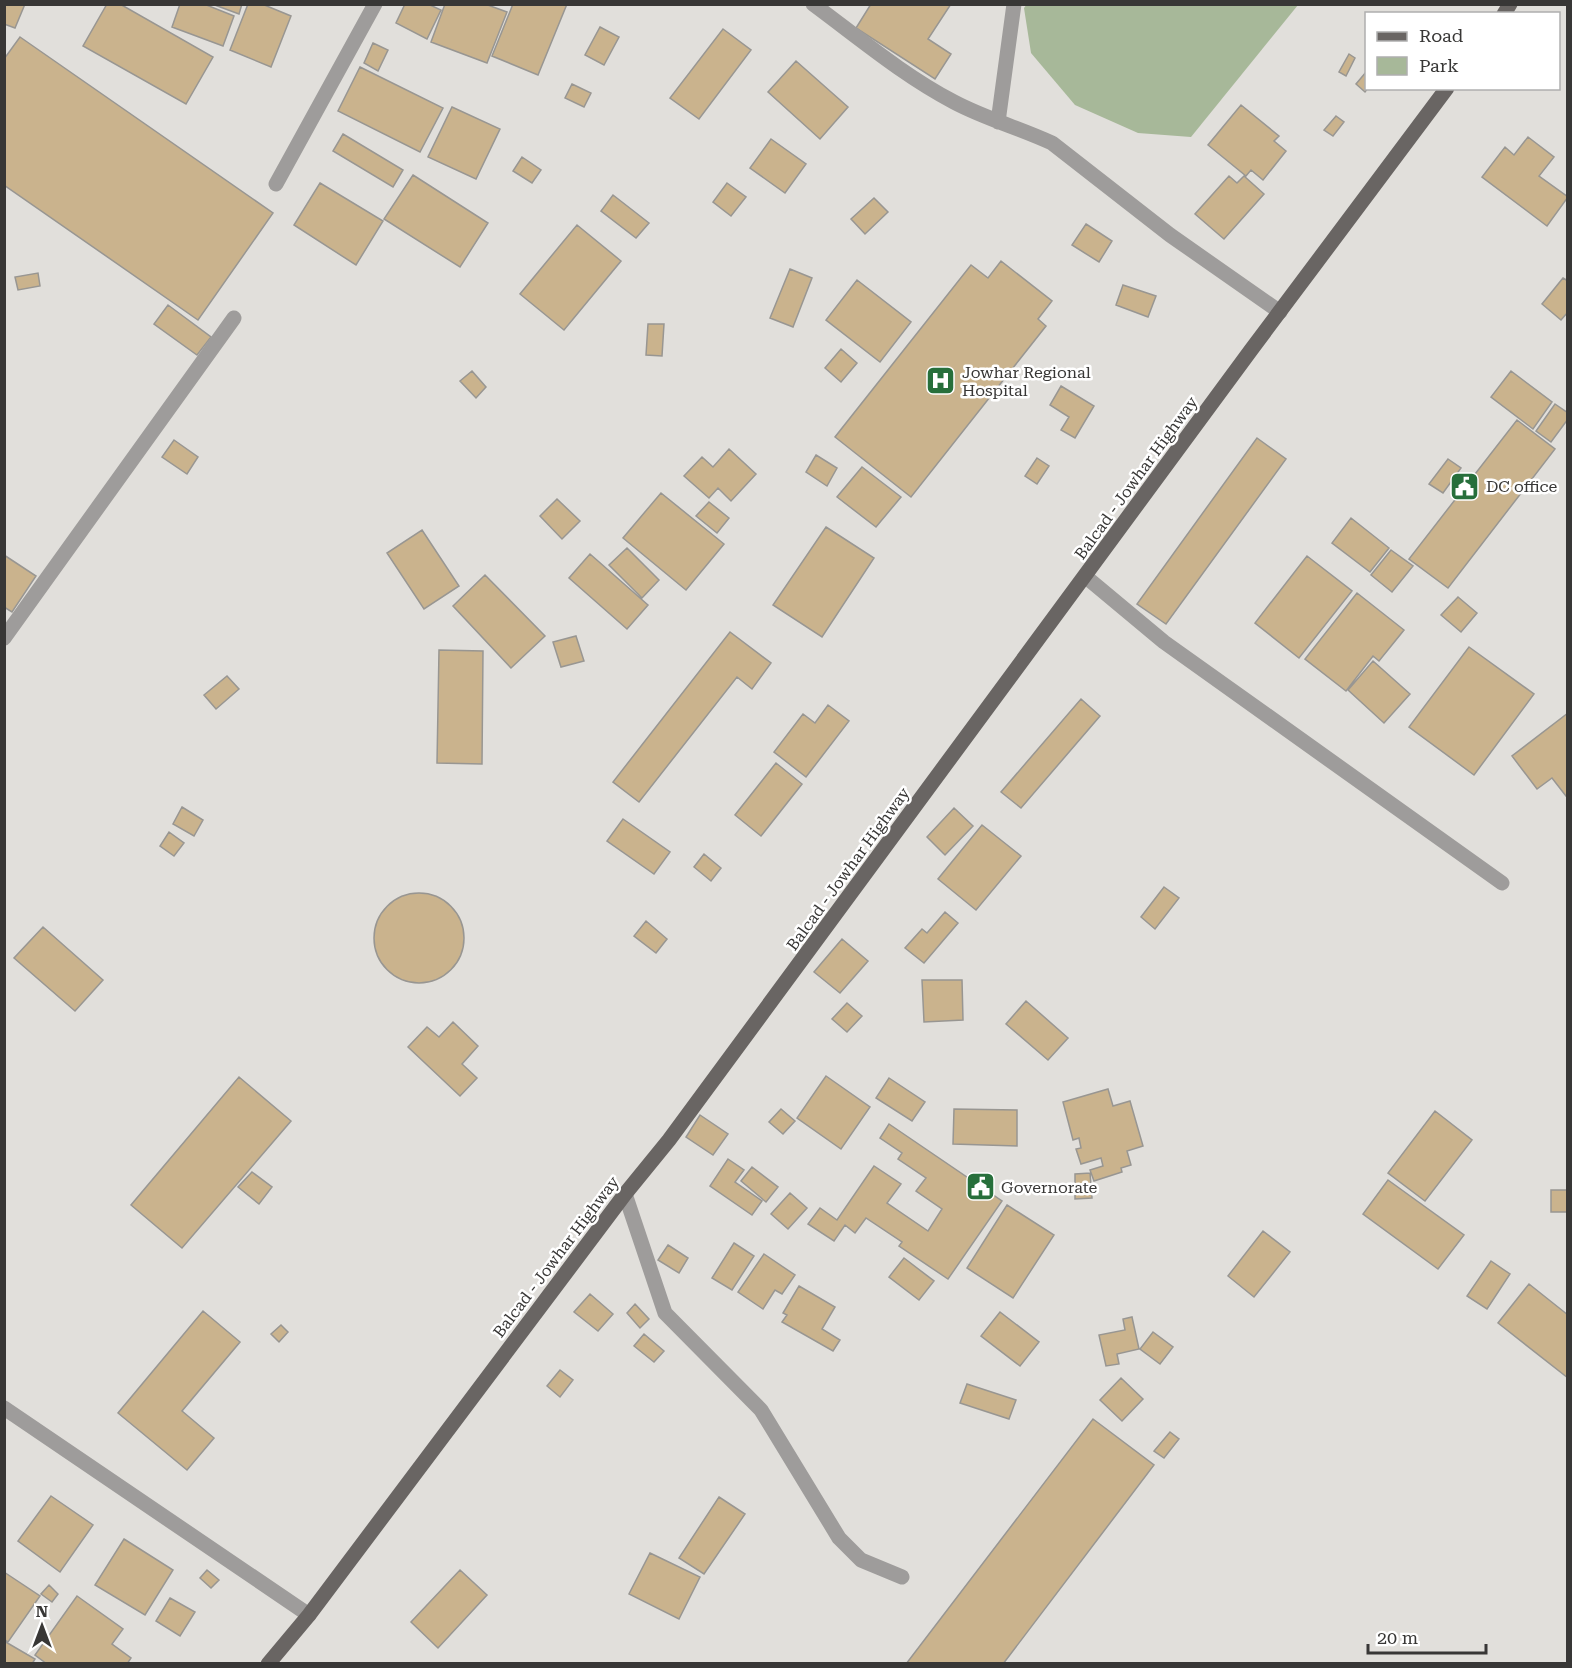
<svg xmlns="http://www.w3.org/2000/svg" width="1572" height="1668" viewBox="0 0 1572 1668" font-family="'Roboto Serif',serif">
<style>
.green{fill:#a7b899}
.building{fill:#cab38d;stroke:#989692;stroke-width:1.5}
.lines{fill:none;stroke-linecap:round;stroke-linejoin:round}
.lane{stroke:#9e9c9b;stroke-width:15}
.street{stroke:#9e9c9b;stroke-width:15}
.primary{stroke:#696563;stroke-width:15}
.labels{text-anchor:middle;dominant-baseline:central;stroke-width:5;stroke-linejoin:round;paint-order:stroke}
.poi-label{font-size:16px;fill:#383736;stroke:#fff;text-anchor:start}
.street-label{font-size:16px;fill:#383736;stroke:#fff}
</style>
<rect width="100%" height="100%" fill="#e1dfdb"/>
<path class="green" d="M1027 4H1298V5L1191 137 1138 133 1075 105 1031 53 1024 8Z"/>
<path class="building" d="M4 4H25L15 28 4 24Z
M107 4H120L213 57 186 104 83 46Z
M180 4H204L234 16 223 46 172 27Z
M212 4H242L239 14Z
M248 4H262L291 16 271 67 230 50Z
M405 4H428L441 10 427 39 396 23Z
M445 4H485L507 12 487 63 431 42Z
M513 4H567L538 75 492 56Z
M871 4H951L928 39 951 54 935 79 856 28Z
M600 27 619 37 604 65 585 55Z
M723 29 751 50 699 119 670 98Z
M20 37 273 213 198 320 4 185V59Z
M373 43 388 50 378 71 364 63Z
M1349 54 1355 58 1346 76 1339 72Z
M796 61 848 107 820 139 768 92Z
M360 67 443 108 420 152 338 111Z
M1366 72V88H1368L1365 92 1356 84Z
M572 84 591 93 584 107 565 98Z
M1241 105 1279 136 1274 141 1286 151 1263 180 1251 170 1246 176 1208 145Z
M452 107 500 129 476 179 428 157Z
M1336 116 1344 122 1333 136 1324 130Z
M343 134 403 170 393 187 333 151Z
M1528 137 1554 157 1539 176 1568 197 1547 226 1482 177 1505 147 1514 155Z
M771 139 806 164 785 193 750 168Z
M522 157 541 170 532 183 513 171Z
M413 175 488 223 460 267 384 219Z
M1229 176 1237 183 1244 176 1264 194 1224 239 1195 214Z
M320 183 383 221 356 265 294 225Z
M727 183 746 197 731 216 713 202Z
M613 195 649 223 636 238 601 211Z
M874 198 888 212 865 234 851 219Z
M1086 224 1112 241 1099 262 1072 245Z
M577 225 621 261 564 330 520 294Z
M1001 261 1052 301 1038 319 1046 326 911 497 835 437 971 265 988 278Z
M790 269 812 278 793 327 770 318Z
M38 273 40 286 18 290 15 277Z
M1563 278 1568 281V312L1561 320 1542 304Z
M857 280 911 322 880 362 826 320Z
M1123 285 1156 296 1148 317 1116 305Z
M168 305 211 337 197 355 154 324Z
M648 324H664L662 356 646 355Z
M841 349 857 363 841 382 825 368Z
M472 371 486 387 476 398 460 381Z
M1511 371 1552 402 1533 429 1491 397Z
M1061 386 1094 406 1075 438 1061 430 1069 417 1050 405Z
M1555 404 1568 413V419L1551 442 1536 431Z
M1517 420 1555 449 1448 588 1409 559Z
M1257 438 1286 459 1166 624 1137 604Z
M174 440 198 457 187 474 162 457Z
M729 449 756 474 731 501 718 488 709 498 684 476 702 457 713 467Z
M816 455 837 468 827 486 806 472Z
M1037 458 1049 466 1037 484 1025 476Z
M1448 459 1461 468 1443 493 1429 484Z
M862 467 901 497 876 527 837 497Z
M661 493 724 544 686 590 623 538Z
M557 499 580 521 562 539 540 516Z
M709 502 729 518 717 533 696 516Z
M1351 518 1389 548 1370 572 1332 543Z
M826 527 874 558 822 637 773 605Z
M422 530 459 586 424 609 387 553Z
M627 548 659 580 642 598 609 565Z
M1391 550 1413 566 1392 592 1371 575Z
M590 554 648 605 627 629 569 578Z
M4 555 36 576 12 612 4 607Z
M1307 556 1352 591 1299 658 1255 623Z
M485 575 545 636 511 668 453 606Z
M1357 593 1404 630 1379 661 1373 656 1346 691 1305 659Z
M1458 597 1477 613 1461 632 1441 615Z
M730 632 771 663 752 689 737 677 639 802 613 782Z
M576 636 584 661 561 667 553 642Z
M1469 647 1534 694 1474 775 1409 727Z
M439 650 483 651 482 764 437 763Z
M1373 661 1410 694 1384 723 1348 690Z
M227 676 239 689 216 709 204 695Z
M1081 699 1100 716 1021 808 1001 792Z
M828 705 849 721 806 777 774 752 803 714 815 723Z
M1568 713V795L1566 796 1552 778 1537 789 1512 756Z
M776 763 802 784 761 836 735 815Z
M182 807 203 820 194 836 173 824Z
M954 808 973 826 945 855 927 837Z
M623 819 670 852 654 874 607 841Z
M982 825 1021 856 976 910 938 879Z
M169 832 184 843 174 856 160 846Z
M704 854 721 868 711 881 694 867Z
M1164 887 1179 898 1155 929 1141 917Z
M374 938a45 45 0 1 1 90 0a45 45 0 1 1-90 0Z
M945 912 958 923 924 963 905 948 922 929 927 933Z
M646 921 667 939 656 953 634 936Z
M43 927 103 980 75 1011 14 958Z
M842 939 868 961 840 993 814 972Z
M922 980H962L963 1020 924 1022Z
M1026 1001 1068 1038 1048 1060 1006 1024Z
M847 1003 862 1016 847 1032 832 1019Z
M453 1022 478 1046 462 1064 477 1078 460 1096 408 1047 427 1027 439 1037Z
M826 1076 870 1107 841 1149 797 1118Z
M239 1077 291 1121 182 1248 131 1205Z
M889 1078 925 1102 912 1121 876 1098Z
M1108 1089 1113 1106 1130 1101 1143 1146 1127 1151 1131 1165 1121 1168 1122 1172 1094 1181 1090 1170 1103 1166 1101 1158 1081 1164 1076 1149 1081 1148 1079 1138 1073 1140 1063 1102Z
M781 1109 795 1121 783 1134 769 1122Z
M954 1109 1017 1110V1146L953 1144Z
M1435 1111 1472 1140 1425 1201 1388 1173Z
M700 1115 728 1134 713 1155 686 1137Z
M889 1124 1002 1201 948 1279 899 1246 902 1242 866 1218 855 1233 845 1225 834 1241 808 1224 820 1208 837 1220 874 1166 901 1184 887 1203 928 1231 942 1209 916 1191 926 1178 898 1159 902 1153 880 1138Z
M728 1159 744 1170 735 1182 762 1201 752 1215 710 1186Z
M752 1167 778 1187 766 1202 741 1181Z
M252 1172 272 1187 259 1204 238 1187Z
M1090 1173 1092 1198 1075 1199V1174Z
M1388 1180 1464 1235 1438 1269 1363 1214Z
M1551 1190H1568V1212H1551Z
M790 1193 807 1208 788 1229 771 1214Z
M1007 1205 1054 1235 1013 1298 967 1268Z
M1263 1231 1290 1252 1254 1297 1228 1276Z
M734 1243 754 1256 732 1290 712 1278Z
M668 1245 688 1258 679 1273 658 1260Z
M764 1254 795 1275 782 1294 775 1290 763 1309 738 1292Z
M904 1258 934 1281 919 1300 889 1277Z
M1491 1261 1510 1274 1487 1309 1467 1296Z
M1529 1284 1568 1315V1378L1498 1323Z
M799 1286 835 1307 822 1329 840 1340 833 1351 782 1322 787 1315 783 1313Z
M590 1294 613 1314 598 1331 574 1312Z
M635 1304 649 1319 640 1328 627 1313Z
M203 1311 240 1342 182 1411 214 1438 187 1470 118 1413Z
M1000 1312 1039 1342 1020 1366 981 1336Z
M1132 1317 1139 1349 1117 1354 1119 1364 1106 1366 1099 1335 1125 1330 1123 1319Z
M281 1325 288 1332 279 1342 271 1334Z
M1153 1332 1173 1347 1160 1364 1140 1349Z
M644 1334 664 1351 654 1362 634 1346Z
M560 1370 573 1380 560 1397 547 1386Z
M1121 1378 1143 1399 1122 1421 1100 1400Z
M967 1384 1016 1400 1009 1419 960 1403Z
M1093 1419 1154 1465 1003 1664H906Z
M1170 1432 1179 1439 1164 1458 1154 1451Z
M51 1496 93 1525 60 1572 18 1541Z
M719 1497 745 1514 704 1574 679 1558Z
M124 1539 173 1570 145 1615 95 1585Z
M650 1553 700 1577 679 1619 629 1594Z
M207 1570 219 1580 211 1588 200 1578Z
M460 1570 487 1595 438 1648 411 1622Z
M4 1572 40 1596 8 1642 4 1639Z
M49 1585 58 1594 52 1602 41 1594Z
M77 1596 123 1629 112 1644 131 1658 127 1664H47L35 1655Z
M170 1598 195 1612 180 1636 156 1621Z
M4 1641 35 1659 32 1664H4Z"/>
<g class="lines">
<path class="lane" d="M625 1194 665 1313 761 1410 839 1538 861 1560 902 1577"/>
<path class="street" d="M813 4C859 38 904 76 954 102 986 119 1020 128 1052 143L1170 235 1280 312
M998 122 1014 4
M276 184 375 4
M1086 577 1164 642 1502 883
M4 638 234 318
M4 1408 309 1615"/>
<path class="primary" d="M1504 14 1510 4
M268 1664 309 1615 625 1194 669 1140 1251 350 1447 88"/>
</g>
<defs>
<symbol id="hospital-square" viewBox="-11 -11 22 22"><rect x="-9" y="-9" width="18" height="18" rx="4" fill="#276f3b" stroke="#fff"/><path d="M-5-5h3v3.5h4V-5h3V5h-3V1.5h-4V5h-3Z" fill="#fff"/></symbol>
<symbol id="civic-square" viewBox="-11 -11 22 22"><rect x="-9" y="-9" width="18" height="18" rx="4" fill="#276f3b" stroke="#fff"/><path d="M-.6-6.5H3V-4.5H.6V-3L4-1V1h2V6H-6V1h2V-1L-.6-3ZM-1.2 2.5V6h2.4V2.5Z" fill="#fff"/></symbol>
</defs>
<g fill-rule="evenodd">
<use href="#hospital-square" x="924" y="364" width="33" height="33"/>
<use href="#civic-square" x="1448" y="470" width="33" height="33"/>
<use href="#civic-square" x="964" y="1170" width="33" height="33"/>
</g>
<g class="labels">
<g class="poi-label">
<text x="962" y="372">Jowhar Regional<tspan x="962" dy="18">Hospital</tspan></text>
<text x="1486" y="486">DC office</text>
<text x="1001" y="1187">Governorate</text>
</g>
<g class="street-label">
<text transform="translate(1136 478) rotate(-54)">Balcad - Jowhar Highway</text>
<text transform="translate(848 869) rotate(-54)">Balcad - Jowhar Highway</text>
<text transform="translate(556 1257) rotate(-53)">Balcad - Jowhar Highway</text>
</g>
</g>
<rect width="1572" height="1668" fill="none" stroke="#383736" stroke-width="12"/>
<rect x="1365" y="12" width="195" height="78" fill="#ffffff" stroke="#afafaf" stroke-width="1.5"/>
<rect x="1377" y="32" width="30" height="9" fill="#696563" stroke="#afafaf" stroke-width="1.5"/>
<text x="1419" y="42" font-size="18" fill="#383736">Road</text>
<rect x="1377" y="57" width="30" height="18" fill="#a7b899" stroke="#afafaf" stroke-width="1.5"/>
<text x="1419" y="72" font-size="18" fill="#383736">Park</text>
<g transform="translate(42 1626)" stroke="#ffffff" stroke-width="4.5" paint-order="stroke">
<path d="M0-4.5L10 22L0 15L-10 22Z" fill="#383736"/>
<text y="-9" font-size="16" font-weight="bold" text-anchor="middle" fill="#383736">N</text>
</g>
<path d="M1368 1644v9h118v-9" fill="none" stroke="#383736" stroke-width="3"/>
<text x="1377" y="1644" font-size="18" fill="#383736" stroke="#ffffff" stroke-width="4.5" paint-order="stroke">20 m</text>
</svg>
